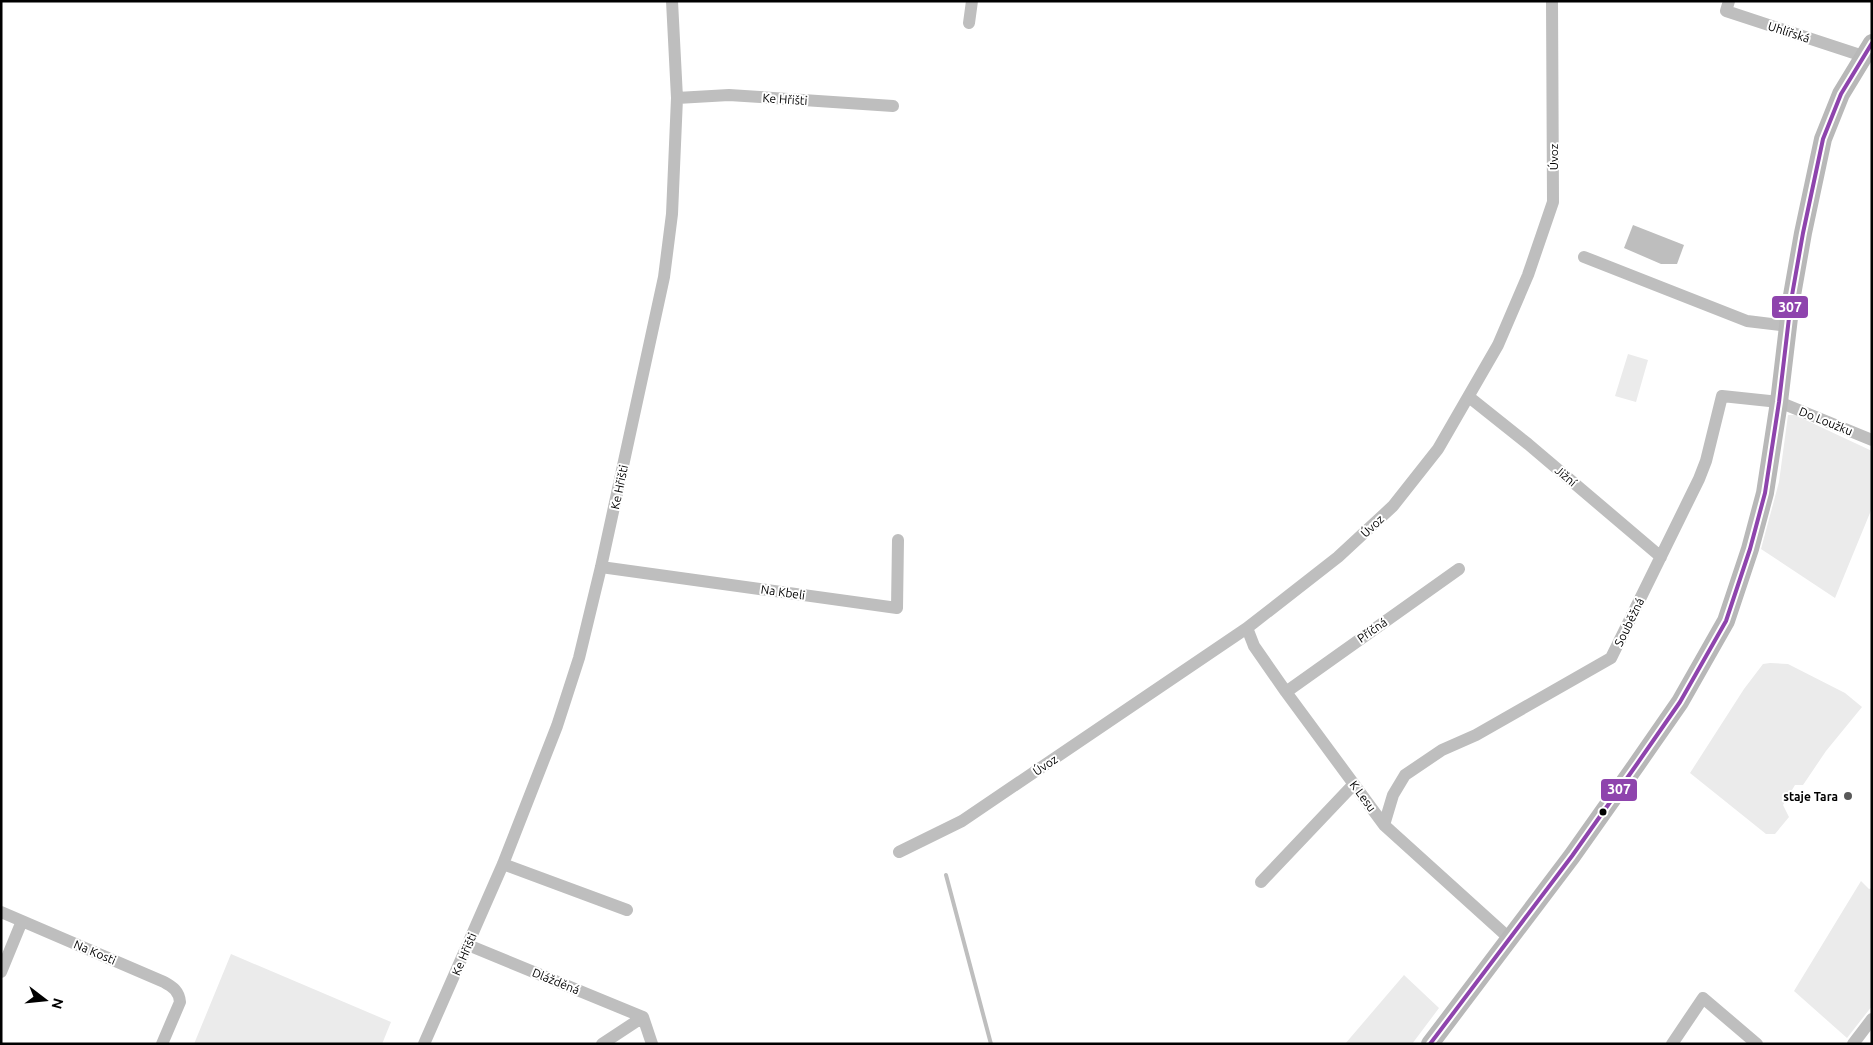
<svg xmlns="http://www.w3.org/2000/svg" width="1873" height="1045" viewBox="0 0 1873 1045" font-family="Ubuntu,sans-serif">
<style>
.green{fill:#ebebeb}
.water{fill:#bebebe}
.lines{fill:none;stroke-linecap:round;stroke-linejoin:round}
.stream{stroke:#bebebe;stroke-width:4}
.minor{stroke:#bebebe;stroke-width:12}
.secondary{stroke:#b8b8b8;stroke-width:18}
.bus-1-casing{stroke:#fff;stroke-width:8}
.bus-1{stroke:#8e44ad;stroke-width:4}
.poi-dot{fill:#595959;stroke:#fff;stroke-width:2}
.bus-dot{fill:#000;stroke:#fff;stroke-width:2}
.labels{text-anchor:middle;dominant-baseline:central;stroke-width:4;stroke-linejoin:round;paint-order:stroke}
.street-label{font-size:12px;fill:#000;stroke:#fff}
.poi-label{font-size:12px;font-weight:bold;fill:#000;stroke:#fff;text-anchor:end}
.line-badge{stroke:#fff;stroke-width:2}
.badge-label{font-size:14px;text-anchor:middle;font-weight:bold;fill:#fff}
</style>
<rect width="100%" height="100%" fill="#fff"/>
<path class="green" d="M1628 354 1648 360 1636 402 1615 396Z
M1788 415H1795L1872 451V508L1835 598 1761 549 1779 482Z
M1770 663 1788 664 1845 693 1862 707 1826 751 1803 785H1795L1783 805 1789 817 1775 834H1766L1690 773 1744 689 1763 664Z
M1861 881 1869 889 1872 888V1006L1847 1038 1794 991Z
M231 954 391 1022 382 1044H194Z
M1404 975 1439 1008 1412 1044H1345Z"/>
<path class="water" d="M1633 225 1684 245 1677 264H1661L1624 248Z"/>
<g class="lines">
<path class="stream" d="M946 875 991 1044"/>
<path class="minor" d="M1729 1 1726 11 1863 56
M969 23 972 1
M677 98 729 95 893 106
M1584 257 1747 321 1788 326
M1469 397 1528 444 1661 557
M601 567 897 608 898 540
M1247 628 1254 646 1286 692 1384 825 1509 938
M1286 692 1459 569
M1384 825 1393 795 1405 775 1442 750 1476 735 1611 658 1699 479 1706 461 1722 396 1779 402 1872 440
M899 852 962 821 1247 628 1338 557 1393 506 1438 449 1498 345 1528 275 1553 202 1552 1
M503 864 627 910
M1261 882 1354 784
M1 912 164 982C173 987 179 991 180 1002L162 1044
M468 945 643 1017
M1 972 22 921
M643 1017 652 1044
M424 1044 503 864 557 726 579 658 601 567 664 277 672 214 677 98 672 1
M602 1044 643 1017
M1672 1044 1703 998 1757 1044
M1853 1044 1872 1019"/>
<path class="secondary" d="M1430 1044 1572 856 1637 764 1680 702 1726 621 1750 549 1765 493 1779 402 1791 301 1803 233 1823 139 1841 94 1872 43"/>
<defs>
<path id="bus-1" d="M1430 1044 1572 856 1637 764 1680 702 1726 621 1750 549 1765 493 1779 402 1791 301 1803 233 1823 139 1841 94 1872 43"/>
</defs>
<use href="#bus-1" class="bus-1-casing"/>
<use href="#bus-1" class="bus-1"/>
</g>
<circle class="poi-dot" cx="1848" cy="796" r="5"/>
<circle class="bus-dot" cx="1603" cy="812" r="4.5"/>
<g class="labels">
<g class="street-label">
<text transform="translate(1789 32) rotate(18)">Uhlířská</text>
<text transform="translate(785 99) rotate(4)">Ke Hřišti</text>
<text transform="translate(1553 157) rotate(-90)">Úvoz</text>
<text transform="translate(1826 421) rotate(22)">Do Loužku</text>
<text transform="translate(1566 476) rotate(40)">Jižní</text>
<text transform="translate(619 487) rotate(-78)">Ke Hřišti</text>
<text transform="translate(1372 526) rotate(-43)">Úvoz</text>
<text transform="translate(783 592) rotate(8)">Na Kbeli</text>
<text transform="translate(1629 622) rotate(-64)">Souběžná</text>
<text transform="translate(1372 630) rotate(-35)">Příčná</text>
<text transform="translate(1045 765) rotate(-34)">Úvoz</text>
<text transform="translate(1363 796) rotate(53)">K Lesu</text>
<text transform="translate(95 952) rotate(23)">Na Kosti</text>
<text transform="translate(464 954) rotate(-67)">Ke Hřišti</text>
<text transform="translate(556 981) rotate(22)">Dlážděná</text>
</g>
<g class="poi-label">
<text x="1838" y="796">staje Tara</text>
</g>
</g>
<g class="line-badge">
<rect x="1771" y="295" width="38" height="24" rx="5" fill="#8e44ad"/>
<rect x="1600" y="778" width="38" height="24" rx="5" fill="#8e44ad"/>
</g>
<g class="badge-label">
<text x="1790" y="312">307</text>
<text x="1619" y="794">307</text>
</g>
<rect width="1873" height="1045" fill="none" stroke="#000000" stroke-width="5"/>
<g transform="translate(45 1000) rotate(106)" stroke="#ffffff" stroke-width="4" paint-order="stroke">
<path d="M0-4L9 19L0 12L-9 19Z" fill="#000000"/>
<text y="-8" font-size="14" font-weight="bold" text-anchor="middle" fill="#000000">N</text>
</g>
</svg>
